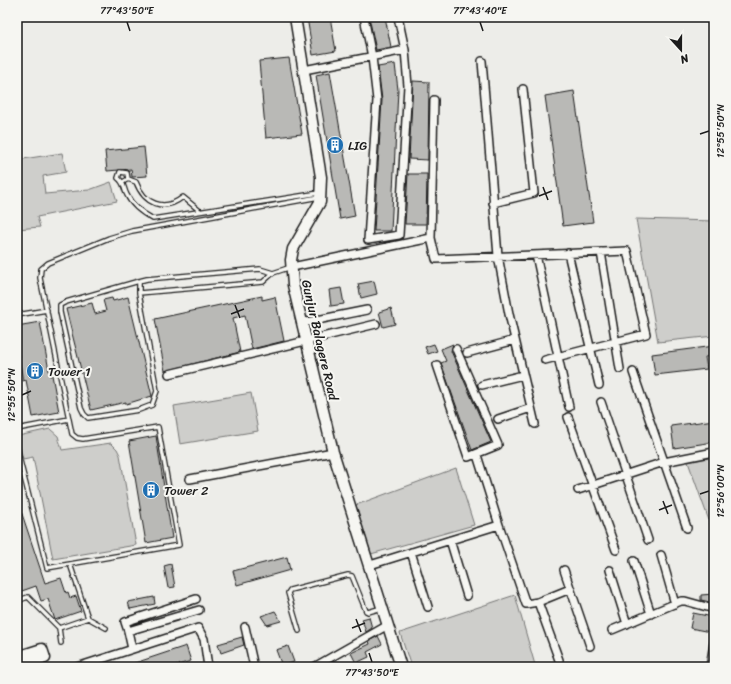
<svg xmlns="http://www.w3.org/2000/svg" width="731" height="684" viewBox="0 0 731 684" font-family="Sriracha,sans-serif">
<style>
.green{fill:#cececb;stroke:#757574}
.building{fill:#b9b9b6;stroke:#1c1c1c}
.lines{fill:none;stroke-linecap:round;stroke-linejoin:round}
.lane-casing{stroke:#1c1c1c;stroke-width:6}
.street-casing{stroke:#1c1c1c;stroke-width:10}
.secondary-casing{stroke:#1c1c1c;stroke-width:13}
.lane{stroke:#f6f6f2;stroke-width:3.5}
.street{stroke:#f6f6f2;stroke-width:7}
.secondary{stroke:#f6f6f2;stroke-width:10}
.ticks{fill:none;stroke:#1c1c1c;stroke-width:1.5}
.labels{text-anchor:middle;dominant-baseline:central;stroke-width:4;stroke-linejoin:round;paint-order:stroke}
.poi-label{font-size:13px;fill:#1c1c1c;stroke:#f6f6f2;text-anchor:start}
.street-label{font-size:13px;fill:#1c1c1c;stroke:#f6f6f2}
.neatline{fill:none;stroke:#1c1c1c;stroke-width:1.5}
.ticks-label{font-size:10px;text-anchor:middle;fill:#1c1c1c}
</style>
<rect width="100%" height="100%" fill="#edede9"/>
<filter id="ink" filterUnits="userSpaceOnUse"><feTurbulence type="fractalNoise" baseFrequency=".025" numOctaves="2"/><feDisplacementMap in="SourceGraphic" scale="8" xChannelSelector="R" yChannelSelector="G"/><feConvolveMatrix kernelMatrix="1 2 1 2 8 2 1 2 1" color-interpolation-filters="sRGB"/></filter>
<g filter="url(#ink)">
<path class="green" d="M62 153 66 172 43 176 45 194 89 190 111 182 117 201 37 217 40 227 17 229V160Z
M636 219 714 221V336L658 342Z
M251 393 258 431 180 444 174 406Z
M50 429 58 436 62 450 111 443 117 449 120 455 136 545 53 559 33 457 23 459 18 436Z
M714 457V525L711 526 688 462Z
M456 468 474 525 371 554 356 505Z
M515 595 535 665 532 667H411L400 633Z"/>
<path class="building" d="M307 17H330L336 51 313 55Z
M369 17H385L391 47 376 50Z
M289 58 302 134 266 138 259 61Z
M395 64 398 90 391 231H374L382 100 378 67Z
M330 72 355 216 340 219 316 75Z
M413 81 429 82 428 160 409 159Z
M574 91 593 222 563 226 545 96Z
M144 147 147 176 132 177 131 169 107 171 105 151Z
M408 174H427L426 224H405Z
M374 281 377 294 361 298 358 284Z
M341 288 344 304 331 306 329 290Z
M262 296V300L275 297 284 341 252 349 245 315 233 318 240 352 165 371 155 319Z
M128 297 152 396 126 404V402L91 410 66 309 92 303 95 314 106 311 103 300 112 298 113 301Z
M391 308 395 324 383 327 379 312Z
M40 322 50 376 52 375 59 412 33 417 26 380 23 381 17 344V326Z
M434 344 437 351 428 354 425 347Z
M453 344 451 351 491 442 472 450 441 363 446 361 441 349Z
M714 346V356L705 357 707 369 655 375 652 354Z
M714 420V442L674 448 671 426Z
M156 436 172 538 146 543 129 441Z
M18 502 45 583 61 578 66 593 68 592 70 598 76 596 81 611 55 620 48 599 41 601 36 586 19 592 17 586Z
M287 557 290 570 237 585 233 571Z
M171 564 175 587 168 588 164 566Z
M714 594V603L701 600V595Z
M154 597 155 604 130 609 128 602Z
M275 611 281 621 267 625 261 616Z
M693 613 713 617 710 632 690 628Z
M369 617 372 628 366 632 362 619Z
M378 636 382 644 367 652 369 657 356 663 351 653 370 644 369 641Z
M242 637 244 645 221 653 218 644Z
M186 646 191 661 171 667H126V666Z
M288 646 294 662 282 666 276 650Z"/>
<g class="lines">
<defs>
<path id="lane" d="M128 179 136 182C144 203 163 213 183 197L200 211
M123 182 128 179 127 173 120 172 118 178C125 183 123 188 127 195 132 206 142 213 153 219L319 193
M139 281V293L157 391 152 405 139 410 88 418 84 414 81 408 60 312V305L66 302 139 281 147 279 260 269 273 273
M139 293 263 282 273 273 291 267
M17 315 47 310
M17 429 69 419
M17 449 47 568 70 564
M17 601 28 597 59 628 88 618 106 628
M88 618 70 564 179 545 158 427 83 439 77 438 72 434 40 278 41 269 48 263 109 238 132 231 319 197
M59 628 61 643
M299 631 288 593 290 590 348 575 352 576 366 611 368 612 382 608"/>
<path id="street" d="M364 17 372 57 377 100 368 240 399 235 408 86 405 50 398 17
M482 61 498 256 509 314 535 424
M304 70 405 50
M434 100 431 238 436 259 627 251 646 334 545 360
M493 203 534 193 523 89
M601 252 620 369
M568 253 599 385
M536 255 569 407
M292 267 431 238
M302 323 367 310
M467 353 515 340
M437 365 468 457 498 445 456 349
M633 372 687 528
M169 374 376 324
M482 385 523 375
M601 402 648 540
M568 417 616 550
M498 419 531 408
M477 455 499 525
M190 479 333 452
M578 490 664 462 714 452
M450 540 467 596
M411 552 428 607
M661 555 675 604
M634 561 651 614
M370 565 499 525 526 604 538 602 570 589
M564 570 590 646
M610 570 627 624
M538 602 559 660
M245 627 254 667
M612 630 681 601H685L714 609
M128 631 125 622 196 599
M132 649 128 631 199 610
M77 667 198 628 204 639 208 667
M314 667 388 625
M710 667 714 643"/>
<path id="secondary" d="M295 17 321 177 320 202 293 249 291 260 293 285 333 452 401 667
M17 657 42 649 45 658 17 667"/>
</defs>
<use href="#lane" class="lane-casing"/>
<use href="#street" class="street-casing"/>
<use href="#secondary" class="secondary-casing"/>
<use href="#lane" class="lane"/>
<use href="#street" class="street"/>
<use href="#secondary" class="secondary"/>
</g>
</g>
<path class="ticks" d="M127 22 130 31M480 22 483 31M700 134 709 131M543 187 548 200M539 196 552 191M235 305 240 318M231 314 244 309M22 395 31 391M700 494 709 491M663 501 668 514M659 510 672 505M356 619 361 632M352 628 365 623M369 653 372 662"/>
<defs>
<symbol id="building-disc" viewBox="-11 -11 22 22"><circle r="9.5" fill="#1f6fb2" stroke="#f6f6f2"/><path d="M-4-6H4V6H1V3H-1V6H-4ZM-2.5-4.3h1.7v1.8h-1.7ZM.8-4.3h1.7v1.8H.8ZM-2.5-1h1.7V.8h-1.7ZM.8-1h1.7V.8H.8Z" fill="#fff"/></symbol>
</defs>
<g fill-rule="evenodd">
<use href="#building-disc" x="325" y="135" width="20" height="20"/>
<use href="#building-disc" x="25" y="361" width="20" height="20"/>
<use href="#building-disc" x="141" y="480" width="20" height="20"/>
</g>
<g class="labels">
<g class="poi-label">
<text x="348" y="145">LIG</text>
<text x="48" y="371">Tower 1</text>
<text x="164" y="490">Tower 2</text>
</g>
<g class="street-label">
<text transform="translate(320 340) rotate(77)">Gunjur Balagere Road</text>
</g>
</g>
<rect width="731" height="684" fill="none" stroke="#f6f6f2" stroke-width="44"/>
<g transform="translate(681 50) rotate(159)" stroke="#f6f6f2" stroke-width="3" paint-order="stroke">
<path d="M0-3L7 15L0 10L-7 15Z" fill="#1c1c1c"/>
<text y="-6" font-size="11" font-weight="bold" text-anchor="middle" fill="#1c1c1c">N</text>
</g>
<rect x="22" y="22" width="687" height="640" class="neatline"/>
<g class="ticks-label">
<text x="127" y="14">77°43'50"E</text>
<text x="480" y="14">77°43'40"E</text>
<text transform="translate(720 131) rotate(-90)" y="4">12°55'50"N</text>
<text transform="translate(11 395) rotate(-90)" y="4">12°55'50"N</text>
<text transform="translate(720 491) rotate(-90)" y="4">12°56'00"N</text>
<text x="372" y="676">77°43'50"E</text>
</g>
</svg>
